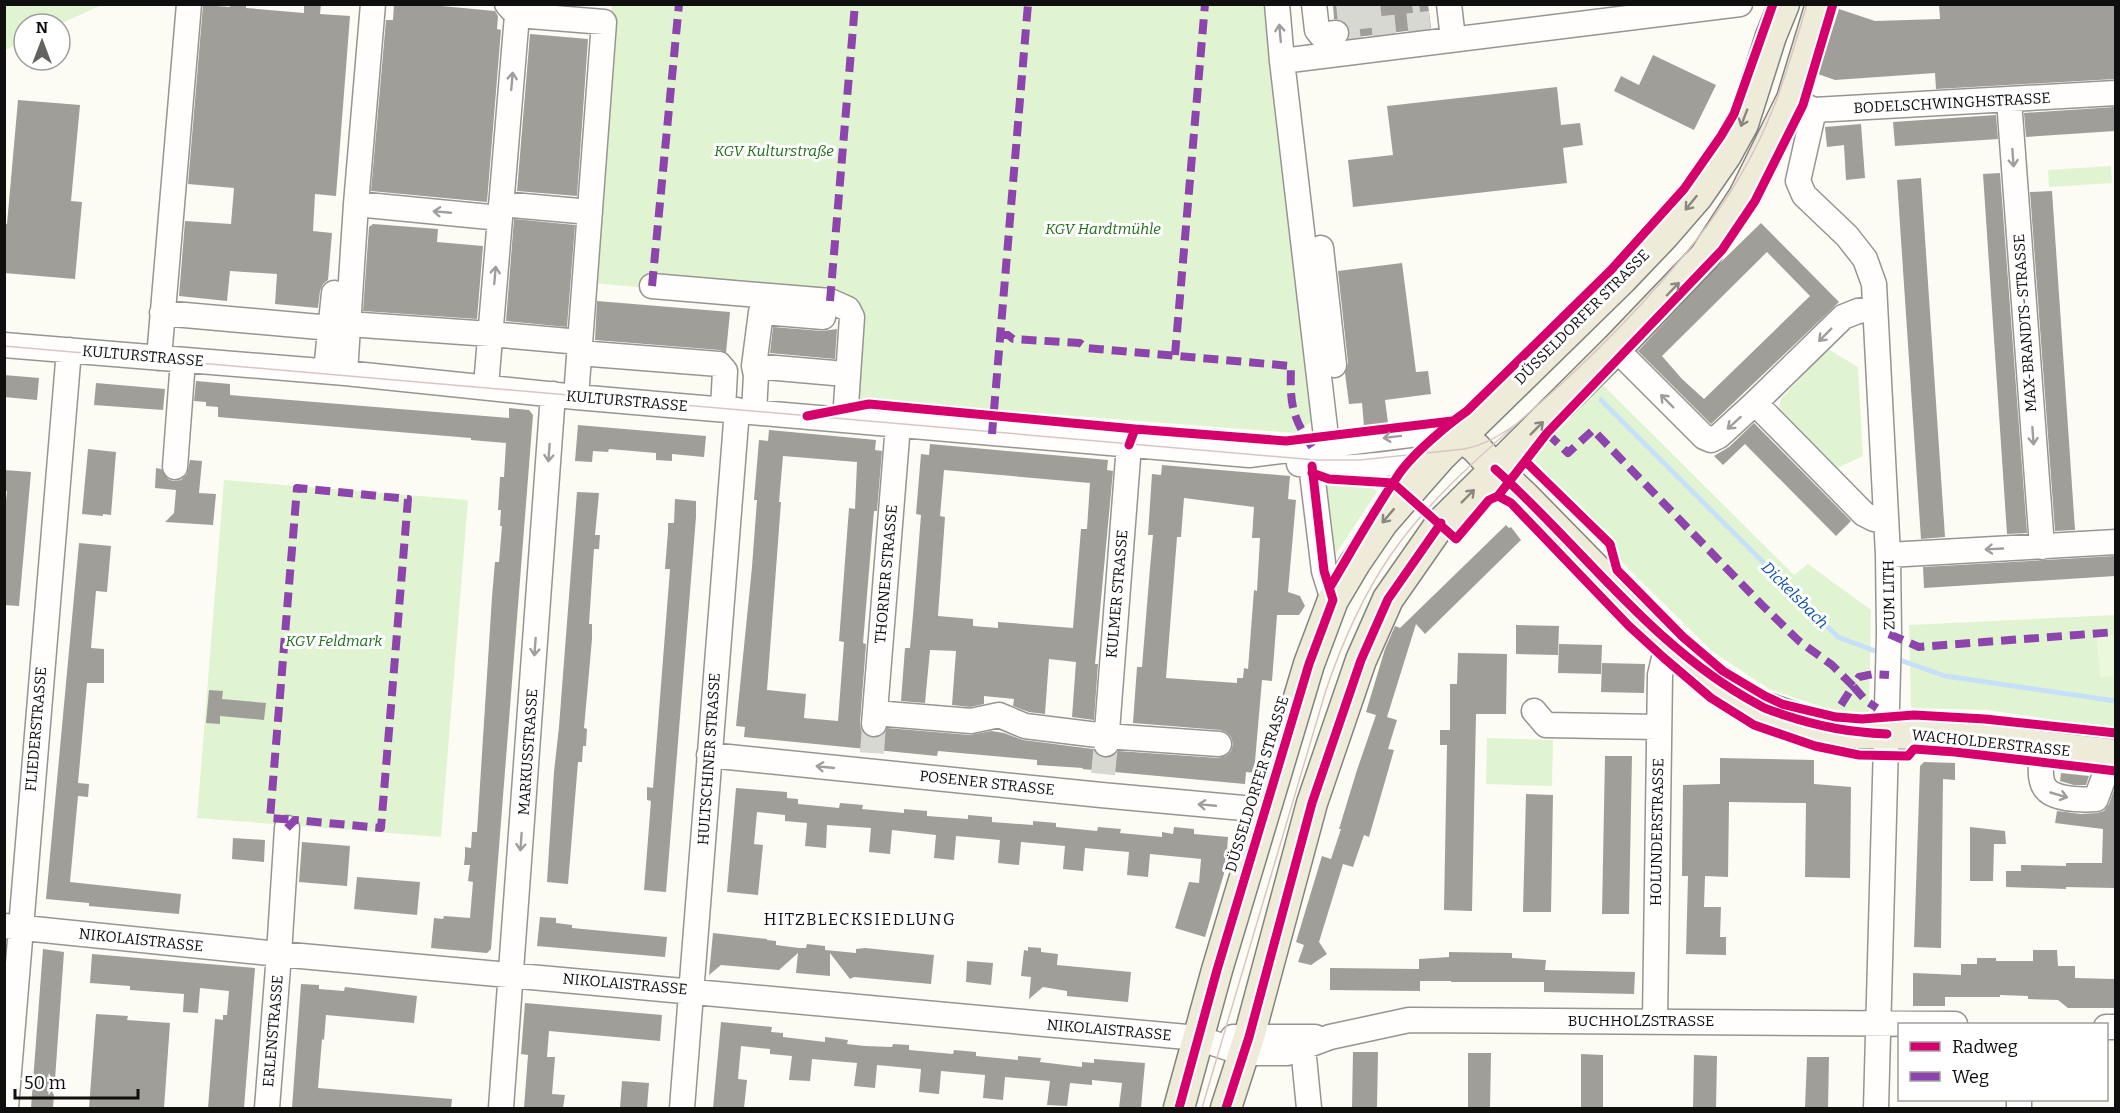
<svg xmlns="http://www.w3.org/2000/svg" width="2120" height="1113" viewBox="0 0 2120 1113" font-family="Bitter,serif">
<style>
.green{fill:#e1f4d1}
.pitch{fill:#ecf8dc}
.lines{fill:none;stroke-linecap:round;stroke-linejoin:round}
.stream{stroke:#c6e0fa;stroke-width:5}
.building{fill:#a09e99;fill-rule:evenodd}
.minor-tunnel{stroke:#d8d8d2;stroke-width:24;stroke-dasharray:24 12;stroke-linecap:butt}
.minor-casing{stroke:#969592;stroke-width:27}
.major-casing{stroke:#83837f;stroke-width:33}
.minor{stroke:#fffefd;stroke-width:24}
.major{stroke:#eeebd9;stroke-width:30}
.tram{stroke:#dac5c3;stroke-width:1.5}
.quiet{stroke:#8e44ad;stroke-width:8;stroke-dasharray:15 8;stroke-linecap:butt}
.cycleway-casing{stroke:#fff;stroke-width:13}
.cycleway{stroke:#d6006c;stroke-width:9}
.oneway{stroke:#9f9e9e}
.oneway2{stroke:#8a887e}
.labels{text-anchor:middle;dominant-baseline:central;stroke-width:6;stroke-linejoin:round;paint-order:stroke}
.street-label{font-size:15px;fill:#0f0f0f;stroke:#fff}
.park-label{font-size:15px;font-style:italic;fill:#1d6e17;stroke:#fff}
.water-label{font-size:16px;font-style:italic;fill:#0a4faf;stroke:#fff}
.neighbourhood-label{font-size:16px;letter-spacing:1.5px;fill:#0f0f0f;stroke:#fff}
</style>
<rect width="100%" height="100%" fill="#fcfbf4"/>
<path class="green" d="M4 5 5 4 102 5 60 24H24V41L5 50Z
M612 5H1266L1314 420 1295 433 842 398 845 314 741 296 591 283Z
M2111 166 2112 183 2049 187 2048 170Z
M1828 349 1858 367 1863 456 1835 469 1778 413 1781 399Z
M1603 385 1794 575 1808 564 1871 610 1869 713 1828 709 1769 689 1712 651 1537 479 1533 453Z
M224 480 468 500 441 837 197 818Z
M1327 485H1370L1377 492 1331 561 1323 491Z
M2115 615V729L1987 710 1911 708 1909 625Z
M1487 738 1553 740 1552 786 1486 784Z"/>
<path class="pitch" d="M2115 635V676L2100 677 2097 637Z"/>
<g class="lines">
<path class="stream" d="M1601 400 1838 637 1883 654
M1894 658 1945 676 2116 701"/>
</g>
<path class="building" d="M230 4H246V8L304 13V4H321L320 14 350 16 336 196 315 194 313 231 332 233 328 280 323 284 320 291 318 308 275 304 277 274 230 271 227 301 179 296 185 221 231 224 234 188 188 184 203 5 230 7Z
M394 4H420L495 11 498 16 497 29 501 30 487 202 371 191 386 20H393Z
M1333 4H1428L1431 28 1349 38 1350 32 1348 25 1342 20 1334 19Z
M1939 4H2115V79L1936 89 1935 73 1835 80 1818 74 1839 9 1875 21 1940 19Z
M530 34 588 39 577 196 517 191Z
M1653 55 1716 85 1694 130 1614 91 1621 76 1639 85Z
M1557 87 1561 125 1580 123 1583 145 1563 148 1567 183 1353 207 1348 160 1393 155 1387 106Z
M18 100 80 105 71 201 82 202 75 279 4 273V224H7Z
M2115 107V131L2026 137 2024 113Z
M1996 115 1998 139 1895 146 1893 122Z
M1861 124 1865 178 1846 180 1844 145 1827 147 1825 127Z
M2000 173 2027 533 2007 534 1983 174Z
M1921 178 1945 537 1921 539 1897 180Z
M2052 191 2075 530 2055 531 2030 192Z
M514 219 575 225 567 327 506 321Z
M1761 223 1839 302 1711 424 1638 351 1722 261ZM1767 252 1810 296 1704 399 1682 379 1662 356Z
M373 224 438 229 437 242 483 246 477 319 363 311 369 227Z
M1402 263 1416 372 1428 371 1431 394 1385 400 1388 423 1364 426 1362 403 1349 404 1345 373 1348 363 1338 271Z
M597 301 730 312 726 353 720 350 595 340Z
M773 327 822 331 837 329 835 359 770 353Z
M4 375 39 378 37 400 4 397Z
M196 381 230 384V395L509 418V408L529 410 533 415 491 949 487 953 431 948 434 918 443 919 444 916 470 918 473 882 468 881 470 865H464L465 856V847L471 848 472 832H477L492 597 495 562H499L502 526H500L501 510H498L500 477H504L506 443 471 440V438L218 417V407L206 406V402L194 401Z
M96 383 165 389 163 410 94 405Z
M1754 423 1851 521 1836 536 1745 444 1723 465 1714 456 1729 447Z
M578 425 706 436 704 457 672 454V461L656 460V453L609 449 608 452 593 451 592 462 575 461Z
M769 430 876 440 875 450 882 451 877 511H874L863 643 866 644 860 723 861 730 865 735 873 738 881 737 887 728 970 735 991 731 1004 733 1023 740 1093 749 1098 755 1104 758 1113 757 1118 751 1218 758 1226 756 1231 751 1233 744 1231 737 1226 732 1220 730 1133 723 1137 667H1142L1150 568 1153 535H1148L1152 474 1161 475 1162 465 1290 476 1288 499 1296 500 1288 592 1300 596 1305 606 1299 615H1277L1272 681 1262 680 1254 773 1246 772 1245 784 1082 769 1083 768 1037 765V760L938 751 937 756 744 737 745 727 736 726 752 567 757 500H754L759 440 768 441ZM783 456 857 462 855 509 849 508 839 641 844 642 838 721 804 718 806 694 767 690 781 502H779ZM1184 498 1254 507 1252 538H1260L1257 591 1254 590 1248 669 1244 668 1243 678H1237V683L1166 678 1177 537H1181Z
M930 444 1108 460 1107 470 1113 471 1095 664H1098L1094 720 1072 717 1076 662 1049 659 1045 714 1029 712 1013 706 1014 699 984 696V704L970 707 952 705 956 651 930 650 925 703 901 701 905 648H910L913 615 921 515 916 514 921 454 929 455ZM944 470 1090 483 1087 529H1081L1073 628 998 622V628L973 626V619L938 616 945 517 940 516Z
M88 449 116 452 111 515 103 514V516L82 514Z
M190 460 202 461 199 493 216 494 213 525 165 522 174 513 176 490 155 488 156 468 161 469 168 479 173 481 181 480 187 474Z
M4 470 31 472 19 606 4 605V521L7 491H4Z
M577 492 599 493 595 535H600L599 549H594L589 624H592V639L584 728 587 729 586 746H583L582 762H578L568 884 547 882 554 772 559 727Z
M675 499 696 501V517L666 892 644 890 651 801 647 800V787L653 788 670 569H665L668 531V523H674Z
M1506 525 1509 528 1511 527 1521 540 1425 634 1416 624 1387 717 1397 720 1388 749 1394 750 1369 837 1364 835 1353 867 1343 864 1319 942 1327 954 1311 965 1298 962 1304 945 1296 942 1322 856 1331 859 1341 829H1339L1357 770 1376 715 1366 712 1385 649 1395 626 1400 628Z
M79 543 111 546 107 592 96 591 91 648 104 649V683H87L78 783 89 784 88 797 78 796 70 882 181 894 179 914 89 906V903L46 899Z
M2115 556V576L1924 588 1923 567Z
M1516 625 1559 626 1558 655 1516 654Z
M1559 644 1602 645 1601 674 1558 673Z
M1458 653 1507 654 1506 714H1476L1472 911 1444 910 1447 745H1440V730H1450V684H1457Z
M1602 663 1645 664 1644 693 1601 692Z
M209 690 223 691 222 699 266 703 264 720 220 716V724L206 723Z
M1605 756H1632L1629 914H1602Z
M1720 758 1814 760V784L1851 787 1850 878 1805 877 1806 803 1729 802 1728 877 1705 876 1704 907H1721L1720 937H1726V955L1686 954 1688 876H1682L1683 785 1720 784Z
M1924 762 1955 763V780L1943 779 1941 948 1914 947 1920 766Z
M2061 773 2089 776 2086 785H2074L2060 781Z
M2115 787V888L2066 887V889L2006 887V871H2021V865L2066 866V863H2102L2103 829 2055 823 2057 811 2081 814 2097 813 2104 811 2109 804Z
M736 788 787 792V798L798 799V804L839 808 840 803 863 805 862 809 904 813V809L927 811V816L968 819V815L992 817V822L1033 825V821L1056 823V827L1097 831 1098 827 1121 829 1120 833 1162 837V832L1173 834 1174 827 1194 829V834L1228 837 1226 867 1205 937 1175 928 1189 882 1199 883 1201 859 1150 854 1148 877 1127 875 1129 852 1085 848 1083 871 1063 869 1065 846 1021 842 1019 865 998 863 1000 840 956 836 954 860 934 858 936 835 892 830 890 854 869 852 871 828 827 825 826 848 805 846 807 823 785 821V815L757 812 754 844 763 845 758 895 727 892Z
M1526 794 1553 795 1551 912H1523Z
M1970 827 2005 831 2006 844H1994L1993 881H1970Z
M233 838 265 840 264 862 232 859Z
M302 842 350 846 347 886 299 882Z
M357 877 420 882 417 915 354 909Z
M540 917 556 918V923L572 925V928L667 937 665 957 537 946Z
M713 933 767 939V940L776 941V945L799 948H806L807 944 825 946V950L856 953V949L865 948 934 955 931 984 854 977 850 979 830 953V976L796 973 798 953 779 970 721 965 709 975Z
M1028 947 1041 948V952L1058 954 1057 965 1131 972 1128 1002 1067 996V991L1043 987 1029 999 1031 977 1021 976 1024 950 1028 951Z
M43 949 64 952 53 1108H31Z
M2033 950H2057L2058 966H2075V978L2114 979V1008H2068L2058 1000 2028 999V996L2000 995V997H1945V1006H1913V973L1961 975V964H1977V958H1996V961H2033Z
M1449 952 1512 953V958L1546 960 1545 970 1635 972 1634 994 1544 992V982H1451V981H1420V991L1330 990V968L1419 969V959L1449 957Z
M92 954 255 968 244 1108H208L215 1019 223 1020V1015H227L229 991 200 988 198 1013 183 1012 184 994 130 990V986L90 983Z
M967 961 993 963 991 985 966 982Z
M301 984 319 985V989L344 991 345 987 417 996 414 1023 326 1015 324 1040 322 1039 318 1088 452 1099 451 1108H292Z
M525 1003 662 1015 660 1041 549 1031 547 1057H555L552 1094 565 1095 563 1108H524L528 1055 521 1054Z
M96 1014 128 1016 127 1020 170 1023 164 1108H89Z
M721 1022 772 1027 771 1032 783 1033V1037L825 1042V1037L848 1040 847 1044 865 1046 892 1047 893 1044 909 1045V1050L953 1054 954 1050 976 1052V1056L1018 1060V1056L1029 1057 1041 1058 1040 1062 1082 1067V1062L1094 1063V1059L1145 1063 1141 1108H1119L1122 1083 1092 1080V1085L1070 1083 1067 1106 1047 1105 1050 1081 1005 1077 1003 1100 983 1098 985 1075 941 1071 939 1094 919 1092 921 1069 877 1065 875 1088 854 1086 857 1063 812 1059 810 1081 789 1080 792 1056 770 1054V1049L741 1046 738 1079 747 1080 744 1108H713Z
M1353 1052H1378L1377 1108H1352Z
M1468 1053H1491L1490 1108H1468Z
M1581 1054 1603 1055V1108H1581Z
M1694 1055 1717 1056 1716 1108H1693Z
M1807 1057H1829L1828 1108H1805Z
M622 1081 649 1083 647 1108H620Z"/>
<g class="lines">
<path class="minor-tunnel" d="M1348 4 1351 31
M1368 4 1371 29
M1412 5 1419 4
M1336 33 1430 23
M872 753 874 724
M1103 774 1106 744"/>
<defs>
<path id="minor" d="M1277 4 1282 61
M1314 4 1317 30 1321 35 1336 33
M1449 4 1453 39
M517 15 604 22 576 397
M2009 100 2042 547
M1799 103 1814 110 2116 93
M1814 110 1798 181 1804 195 1847 236 1865 259 1874 284 1888 555 1889 634 1876 1108
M356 204 500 218
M501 204 590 212
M1321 248 1334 365
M652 286 830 301 848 309 852 317 845 420
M162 313 331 328
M348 324 490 334 580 342
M4 345 345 373 576 397 1249 455 1442 431 1462 437
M1616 349 1704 437 1711 440 1719 436 1755 403 1843 317 1858 311 1875 309
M579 353 719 364 725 371 723 409
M159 358 189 4
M754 366 834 373
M326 371 334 293
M345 373 356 204 373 4
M486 386 517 15 507 4
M1755 403 1864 514 1874 519 1886 520
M754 412 756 375 754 366 761 312 823 317
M1299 464C1346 473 1394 462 1440 457
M175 467 183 360
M1888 555 2116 542
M1333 600 1324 571 1312 473V466L1327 445 1282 61 1740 4
M1534 711 1546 725 1658 727
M875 713 971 721 999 715 1025 726 1106 736 1219 744
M874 724 898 425
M1106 744 1129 445
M2044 747C2042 758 2039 770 2042 781 2046 801 2080 800 2096 799L2112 755
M709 755 1101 795 1265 810
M4 926 279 954 1198 1038 1243 1053H1287L1330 1037 1409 1020 1955 1024
M1655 1021 1660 675 1664 658 1673 648
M2106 1027H2116
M1233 1037H1315
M1302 1037 1309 1108
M6 1108 69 350
M267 1108 279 954 287 828
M501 1108 553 394
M682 1108 737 410
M2019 1108V1100"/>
<path id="major" d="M1462 437 1476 448 1495 469 1524 496 1673 648 1705 673 1761 706 1819 726 1858 733 1933 734 2116 755
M1179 1108 1217 970 1294 714 1309 664 1333 600 1355 563 1383 522 1440 457 1622 279 1664 235 1697 197 1726 155 1743 124 1771 36 1784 4
M1226 1108 1249 1037 1312 803 1361 660 1388 599 1441 523 1616 349 1705 256 1744 196 1792 99 1821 4"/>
</defs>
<use href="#minor" class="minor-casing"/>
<use href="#major" class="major-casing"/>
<use href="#minor" class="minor"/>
<use href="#major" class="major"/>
<path class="tram" d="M4 346 1316 460H1360L1464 449C1484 445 1499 436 1515 425
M1202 1108 1326 690C1342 643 1362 597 1390 556 1436 489 1500 440 1559 386 1607 342 1653 294 1693 244 1727 202 1755 155 1775 104 1787 72 1797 38 1807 4"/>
<path class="quiet" d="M652 286 679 4
M830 301 855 4
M1000 334 1008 335 1013 339 1080 343 1087 348 1291 366C1290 403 1291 415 1312 447
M1175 355 1205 4
M1547 433 1568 453 1593 430 1762 605 1799 641 1832 665 1853 686 1859 677 1873 674 1889 675
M992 434 1028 4
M1889 634 1919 647 2116 632
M1841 705 1853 686 1866 701 1877 708
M287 828 295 820 381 828 408 499 297 488 270 818 295 820"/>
<defs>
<path id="cycleway" d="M807 416 869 404 1135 429
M1129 445 1135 429 1286 441 1452 421
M1526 462 1610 544 1617 570 1683 637 1723 671 1765 696 1782 704 1836 717 1862 719 1914 715 1985 719 2116 733
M1495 469C1583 548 1653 649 1759 705 1767 710 1776 712 1784 715 1821 727 1848 732 1887 734
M1312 473 1329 479 1393 483 1456 539 1489 500 1498 496 1547 433 1722 250 1755 201 1803 105 1833 4
M1498 496 1511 503 1629 626 1664 658 1711 698 1754 725 1815 746 1859 755 1908 756 1914 749 1955 752 2116 771
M1330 587C1352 550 1373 512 1397 477 1410 456 1447 425 1467 411L1611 270 1684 189 1721 136 1734 114 1773 4
M1179 1108 1217 970 1294 714 1309 664 1333 600 1324 571 1312 466
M1226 1108 1249 1037 1312 803 1361 660 1388 599 1441 523"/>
</defs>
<use href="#cycleway" class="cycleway-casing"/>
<use href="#cycleway" class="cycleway"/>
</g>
<defs><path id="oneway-shaft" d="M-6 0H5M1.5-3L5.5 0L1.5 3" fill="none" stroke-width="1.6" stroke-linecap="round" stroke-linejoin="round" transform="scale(1.5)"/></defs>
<g class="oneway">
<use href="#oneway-shaft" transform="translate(1280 33) rotate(-95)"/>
<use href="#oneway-shaft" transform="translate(512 81) rotate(-85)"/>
<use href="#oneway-shaft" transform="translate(2013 158) rotate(86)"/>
<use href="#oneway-shaft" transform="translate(442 212) rotate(-175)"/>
<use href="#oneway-shaft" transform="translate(495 275) rotate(-85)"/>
<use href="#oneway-shaft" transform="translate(1825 335) rotate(135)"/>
<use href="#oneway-shaft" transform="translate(1667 401) rotate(-135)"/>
<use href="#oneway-shaft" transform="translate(1734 423) rotate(138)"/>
<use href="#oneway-shaft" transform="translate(2033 436) rotate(86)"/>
<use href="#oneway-shaft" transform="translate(1392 437) rotate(173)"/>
<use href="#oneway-shaft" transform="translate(549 453) rotate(94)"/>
<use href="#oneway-shaft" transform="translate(1994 549) rotate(177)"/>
<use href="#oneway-shaft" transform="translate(535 647) rotate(94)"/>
<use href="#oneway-shaft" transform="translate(825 767) rotate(-174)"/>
<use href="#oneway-shaft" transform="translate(2059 795) rotate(16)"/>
<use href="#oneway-shaft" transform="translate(1207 805) rotate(-175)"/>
<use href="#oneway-shaft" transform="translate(521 842) rotate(94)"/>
</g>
<g class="oneway2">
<use href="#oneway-shaft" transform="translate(1744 118) rotate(111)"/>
<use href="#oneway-shaft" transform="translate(1691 203) rotate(129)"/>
<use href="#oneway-shaft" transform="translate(1673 289) rotate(-46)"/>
<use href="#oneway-shaft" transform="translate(1537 428) rotate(-45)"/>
<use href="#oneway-shaft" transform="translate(1468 496) rotate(-45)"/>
<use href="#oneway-shaft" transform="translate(1388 516) rotate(130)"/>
</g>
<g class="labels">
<g class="street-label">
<text transform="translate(1952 103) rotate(-3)">BODELSCHWINGHSTRASSE</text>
<text transform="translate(1582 317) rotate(-45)">DÜSSELDORFER STRASSE</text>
<text transform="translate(2025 323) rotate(-94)">MAX-BRANDTS-STRASSE</text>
<text transform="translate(143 356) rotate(5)">KULTURSTRASSE</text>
<text transform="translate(627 401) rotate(5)">KULTURSTRASSE</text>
<text transform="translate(886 574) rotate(-85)">THORNER STRASSE</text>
<text transform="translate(1117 594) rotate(-85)">KULMER STRASSE</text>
<text transform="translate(1889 595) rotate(-91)">ZUM LITH</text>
<text transform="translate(36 729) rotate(-85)">FLIEDERSTRASSE</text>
<text transform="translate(1991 743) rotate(6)">WACHOLDERSTRASSE</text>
<text transform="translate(528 752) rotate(-86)">MARKUSSTRASSE</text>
<text transform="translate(709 759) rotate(-86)">HULTSCHINER STRASSE</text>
<text transform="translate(987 783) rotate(6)">POSENER STRASSE</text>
<text transform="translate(1257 784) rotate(-73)">DÜSSELDORFER STRASSE</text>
<text transform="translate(1657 832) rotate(-89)">HOLUNDERSTRASSE</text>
<text transform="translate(141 940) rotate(6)">NIKOLAISTRASSE</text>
<text transform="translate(625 984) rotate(5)">NIKOLAISTRASSE</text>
<text x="1641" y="1021">BUCHHOLZSTRASSE</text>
<text transform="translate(1109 1030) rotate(5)">NIKOLAISTRASSE</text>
<text transform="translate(273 1031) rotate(-85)">ERLENSTRASSE</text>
</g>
<g class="park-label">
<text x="774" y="151">KGV Kulturstraße</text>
<text x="1103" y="229">KGV Hardtmühle</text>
<text x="334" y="641">KGV Feldmark</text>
</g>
<g class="water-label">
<text transform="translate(1795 595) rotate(45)">Dickelsbach</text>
</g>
<g class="neighbourhood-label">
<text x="860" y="919">HITZBLECKSIEDLUNG</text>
</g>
</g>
<rect width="2120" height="1113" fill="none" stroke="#0f0f0f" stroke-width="12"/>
<rect x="1898" y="1023" width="210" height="78" fill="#ffffff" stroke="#9f9f9f" stroke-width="1.5"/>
<rect x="1910" y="1042" width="30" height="9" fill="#d6006c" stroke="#9f9f9f" stroke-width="1.5"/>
<text x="1952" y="1053" font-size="18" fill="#0f0f0f">Radweg</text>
<rect x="1910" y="1072" width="30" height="9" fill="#8e44ad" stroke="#9f9f9f" stroke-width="1.5"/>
<text x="1952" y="1083" font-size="18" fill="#0f0f0f">Weg</text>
<g transform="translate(42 42)"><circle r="28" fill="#ffffff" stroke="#9f9f9f" stroke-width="1.5"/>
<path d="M0-4.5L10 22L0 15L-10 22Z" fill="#62625f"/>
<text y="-9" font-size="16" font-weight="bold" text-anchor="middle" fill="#0f0f0f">N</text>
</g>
<path d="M15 1089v9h123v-9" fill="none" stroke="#0f0f0f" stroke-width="3"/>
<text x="24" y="1089" font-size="18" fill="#0f0f0f" stroke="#ffffff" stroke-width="4.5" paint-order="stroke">50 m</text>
</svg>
